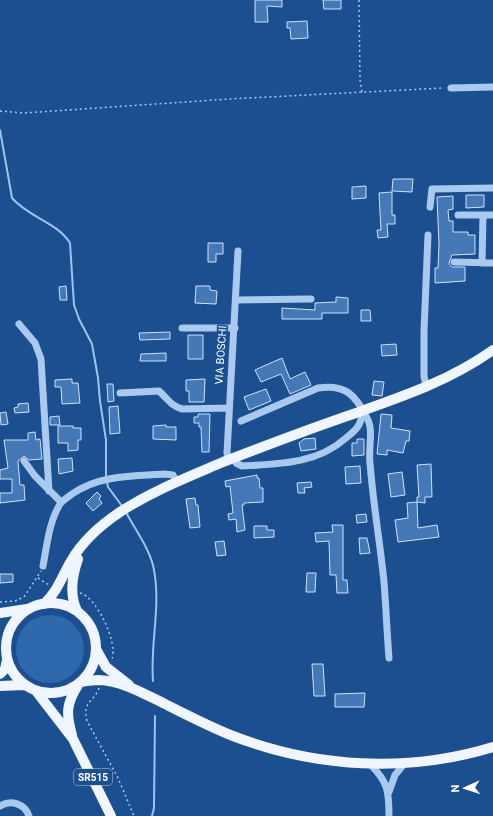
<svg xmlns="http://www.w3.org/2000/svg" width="493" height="816" viewBox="0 0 493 816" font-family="Roboto,sans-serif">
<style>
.green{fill:#2e69ad}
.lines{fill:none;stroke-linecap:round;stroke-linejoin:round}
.stream{stroke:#9cc4f0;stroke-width:2}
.building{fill:#4478b7;stroke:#cfe3fa}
.path{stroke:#a9c9ee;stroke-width:1.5;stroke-dasharray:2 3;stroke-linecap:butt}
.minor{stroke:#a9c9ee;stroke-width:7}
.major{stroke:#f0f6ff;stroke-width:10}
.labels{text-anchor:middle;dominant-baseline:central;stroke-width:3.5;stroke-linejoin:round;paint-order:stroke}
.shield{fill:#1b4f8f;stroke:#bbcadd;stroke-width:1}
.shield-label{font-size:10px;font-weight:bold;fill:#fff}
.street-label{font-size:11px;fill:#fff;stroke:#1b4f8f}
</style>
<rect width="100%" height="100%" fill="#1b4f8f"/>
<path class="green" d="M16 649a34 34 0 1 1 68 0a34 34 0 1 1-68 0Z"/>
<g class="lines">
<path class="stream" d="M0 130 12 198C28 217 57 222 70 243L74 305 79 319 92 344 98 378 100 401 106 440V478
M107 482 108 487 122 506
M127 514C136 531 151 551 154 570 161 607 150 644 153 681
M152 816 154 808 155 716"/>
</g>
<path class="building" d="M255 0H282V7L267 6 268 22H255Z
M323 0H341V9H324Z
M307 21 308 38 291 39 290 28H287V22Z
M393 179H413L412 192 392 191Z
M366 186V198L352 199V187Z
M392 192V215H395V224H387L388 237 378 238 377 230H381L379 193Z
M466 195H484V207L466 208Z
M453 196V209L448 210 449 221H453V232H468V235H475V254L452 255 450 260 449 264 452 267H465V281L435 283V268H438L439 245 437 197Z
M208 243H223V254H216V262H208Z
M66 286 67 300H60L59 287Z
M196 286H210V290L217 291 216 304 195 303Z
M336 297 348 298V313H322V319H282V308L315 310V303L336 302Z
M361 310H370L371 321H361Z
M170 332V339L140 340 139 333Z
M188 335H203V359H188Z
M396 344 397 355 382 356 381 345Z
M166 353V361H140L141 354Z
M282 358 290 379 305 372 311 385 290 394 281 374 261 382 255 370Z
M72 379V383H78L80 403 62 404 61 387H55V380Z
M205 379 204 402H189V391H186V380Z
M374 381 384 382 382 396 372 395Z
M107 384H113L114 401 108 402Z
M266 389 271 401 249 410 244 397Z
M28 403 29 412 15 413 14 408 18 407V404Z
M118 406 120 433 110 434 109 407Z
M6 412 8 424 1 425 0 413Z
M198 414H210L209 452H202L201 427H199V423H194V417H198Z
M381 414 392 415 391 428 410 431 409 441H406L403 453 387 450V455L377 454Z
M59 416 60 425H50V417Z
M166 425V427H176V440L153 439V426Z
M58 426H73V428H81V440H78V450L68 451V443H58Z
M35 432 36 440 40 439 42 459 29 460 24 456 18 461 20 485H24L25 500 0 503V493H12V479H0V470L8 468 4 440H28V433Z
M315 438 316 449 301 451 299 443 304 439Z
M357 439H364V455L352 456V443H357Z
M72 458 73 471 59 474 58 459Z
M431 464 432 497H425V503L417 502 418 528 437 525 439 537 398 542 395 520 408 518 407 503 417 502V497H419L417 465Z
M360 466 361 483 346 484 345 467Z
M402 472 405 495 391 497 388 474Z
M257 475V478H259L260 488H263V502L244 503V505H242L245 530 237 532 236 519 229 520 228 514 233 513 230 486 226 487 225 481Z
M311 482 312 487 304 488 305 493H298L297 483Z
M97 492 101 496 99 499 102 503 93 511 86 503Z
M195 498 196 505H198L200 527 190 528 186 499Z
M366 514 367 522 357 523 356 515Z
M332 525H343V580H347L348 593H337L336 575H330L329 541 316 542 315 533 333 532Z
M254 526H267V530H274V537L254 538Z
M359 538H367L370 553 360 554Z
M224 541 226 555 217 556 215 542Z
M307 573H316L315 592H306Z
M0 574H13V582L0 583Z
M312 664H323L325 696H314Z
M365 693 364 707H335V694Z"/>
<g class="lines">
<path class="path" d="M359 0 360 80 362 92
M0 111 24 113 229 99 443 88
M38 578 49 585
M80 593C97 597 118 643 112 659
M0 602 15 601 24 597 41 571
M99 688C94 702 82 701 87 721L118 778 134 816"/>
<path class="minor" d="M451 88 493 87
M430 207 432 189 493 188
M458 215H493
M454 262 493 263
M482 263 483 215
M236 300 311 299
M19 324 35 343 41 359 49 491
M182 328H235
M427 387 424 377V331L428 235
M120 393 159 391C167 398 171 406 182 409L229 408
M241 421 318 388C345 384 355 394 367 418 374 430 368 449 370 463 373 503 380 542 384 582 386 607 387 633 389 658
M234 458 236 463 242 466C279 464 317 464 346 438 356 430 362 425 362 411
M229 460 227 453 238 251
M24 461 35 476 61 502
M43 566C47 545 49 522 60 504 63 500 68 497 72 494 99 475 133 476 164 474L173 475 176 481
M370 764C388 782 389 791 389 816
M389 792 395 775 405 763
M0 806C11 799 25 804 29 816"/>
<path class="major" d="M6 648a45 45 0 1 1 90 0a45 45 0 1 1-90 0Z
M44 604C58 591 62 576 71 561 82 542 102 524 120 512 152 491 188 477 223 462 267 445 312 428 356 413 404 396 451 380 493 350
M77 611C69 594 72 576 78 559
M0 613 27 609
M96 649 106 667 129 685
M0 674 5 669 7 660
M81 682C87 681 93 680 99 680 123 681 144 694 165 704 187 715 210 727 233 736 316 768 408 773 493 747
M0 686 24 685
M36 691 73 739 111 816
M72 735C66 714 66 704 78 685"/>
</g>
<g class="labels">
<rect class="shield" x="74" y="769" width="38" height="16" rx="3"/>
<g class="shield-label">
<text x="93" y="777">SR515</text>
</g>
<g class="street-label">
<text transform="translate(221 355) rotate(-86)">VIA BOSCHI</text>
</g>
</g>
<g transform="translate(465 788) rotate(267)" stroke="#1b4f8f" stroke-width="3" paint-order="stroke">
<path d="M0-3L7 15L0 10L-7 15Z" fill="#ffffff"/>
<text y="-6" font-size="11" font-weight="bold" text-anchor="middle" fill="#ffffff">N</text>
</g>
</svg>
